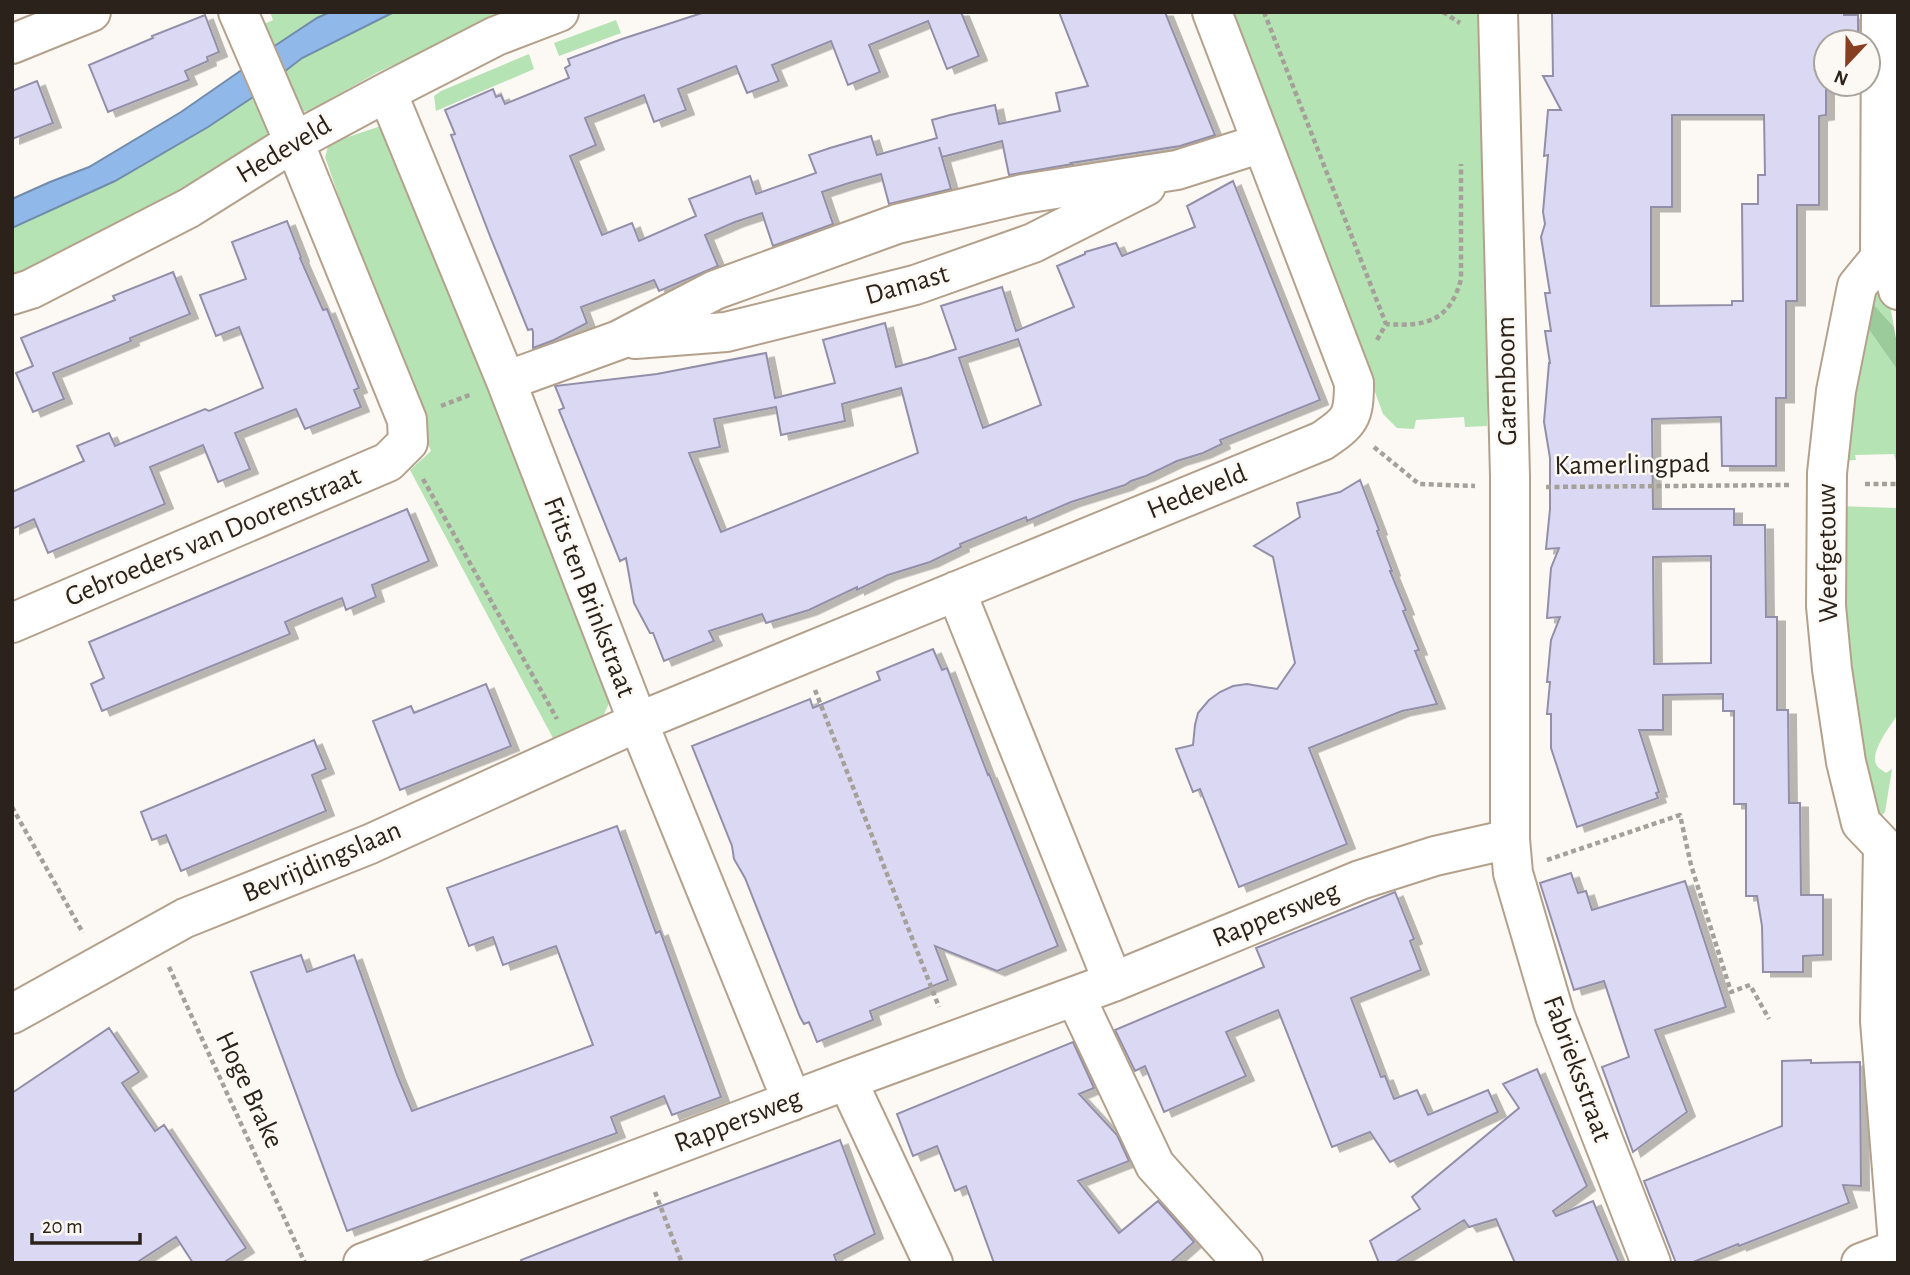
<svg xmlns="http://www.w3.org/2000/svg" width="1910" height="1275" viewBox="0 0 1910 1275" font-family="'Alegreya Sans',sans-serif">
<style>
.green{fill:#b5e3b4}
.forest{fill:#9bcb9b}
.water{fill:#90b9ea;stroke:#728cac;stroke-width:2}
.building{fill:#dbd8f3;stroke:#938fa8;stroke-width:2;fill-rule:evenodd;filter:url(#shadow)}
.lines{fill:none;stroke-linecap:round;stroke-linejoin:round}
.minor-casing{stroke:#b4a18c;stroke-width:42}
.path{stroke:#a5a09a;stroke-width:4.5;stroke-dasharray:5 3.5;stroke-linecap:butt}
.minor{stroke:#fff;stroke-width:38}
.labels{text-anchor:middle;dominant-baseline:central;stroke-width:5;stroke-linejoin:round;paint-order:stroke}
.street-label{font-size:28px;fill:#2b231b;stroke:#fcf8f3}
</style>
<defs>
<filter id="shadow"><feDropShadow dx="8" dy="4.5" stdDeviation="0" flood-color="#0004"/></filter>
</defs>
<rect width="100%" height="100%" fill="#fcf8f3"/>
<path class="green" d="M270 12H330L317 18 273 47 262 25 273 20Z
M394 12H511L378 72 309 111 301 112 284 72 302 58Z
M1226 12H1486L1489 324 1487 426 1465 427 1464 417 1416 420 1414 429 1397 428 1383 414 1364 362Z
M616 20 621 33 559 56 554 43Z
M529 54 534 69 436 111 434 96 441 91Z
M256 95 271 128 269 136 201 182 12 278V228L115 181 208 127Z
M384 125 576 595 610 701 602 719 554 740 410 470 431 451 408 395 325 157 328 147 345 138Z
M1874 286 1888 295 1894 327 1875 306 1870 331 1898 371V461H1896L1894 454 1855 455 1856 460 1839 461Z
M1836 506 1898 508V714C1891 725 1868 754 1877 766 1878 768 1885 772 1886 773L1892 769 1885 812 1880 817 1861 790Z"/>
<path class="forest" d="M1867 302 1875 306 1894 327 1898 350V371L1870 331 1862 317Z"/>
<path class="water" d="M330 12H394L302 58 284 72 273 47 317 18Z
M246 67 256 95 208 127 115 181 12 228V199L50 182 89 167 181 112Z"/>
<path class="building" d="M705 12H961L979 56 947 69 928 21 869 45 880 72 848 85 831 41 772 65 779 81 747 93 736 66 678 89 686 110 654 122 644 95 585 118 596 145 570 156 602 235 632 223 639 241 696 216 689 199 750 176 756 194 816 173 809 155 830 148 871 136 877 155 937 138 932 120 950 115 995 105 999 124 1060 111 1056 93 1088 86 1059 12H1165L1215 135 1180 146 1071 163 1072 164 1009 175 1002 141 942 157 939 147 951 189 889 204 881 174 849 183 822 192 833 224 773 246 762 213 735 222 705 235 718 266 659 291 654 280 581 307 587 323 554 340 533 348V332L532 329 528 330 490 236 451 135 455 134 445 110 493 89 496 97 501 95 505 104 569 78 565 68 570 65 568 59 622 39Z
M1552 12H1844V15H1858V42H1826V115L1819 116V205H1797V301H1786V398H1776V466H1722L1721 417 1652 419 1653 509H1734V525H1765L1766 617H1777V710H1788L1789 803H1800L1801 895H1823V955L1803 956V972H1763L1762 926 1757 896H1746V804H1734V711H1723V694L1663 695V730H1639L1659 792 1656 793 1658 798 1577 827 1551 748V714H1547L1550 682H1547L1551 640 1560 617 1547 618 1551 568 1559 548 1546 549 1550 509V458L1544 422 1549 363H1550L1545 331H1551L1545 293H1550L1541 237 1545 224 1543 212 1548 155 1544 156 1548 110H1561L1543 76H1553ZM1672 115H1764L1765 175H1758V204H1742L1743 301H1732V305L1651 306V207H1672ZM1711 556V663L1654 664 1653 557Z
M205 15 219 52 207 57 208 61 185 71 189 80 108 112 89 65 153 38 152 36Z
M37 81 53 123 12 139V91Z
M1233 181 1320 400 1220 440 1222 444 1203 453 1177 461 1146 476 1131 481 1125 485 1071 502 1027 521 1026 517 960 544 961 547 930 562 888 575 857 590V587L809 610 766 623 762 614 709 631 714 641 664 661 653 633H650L634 603 626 558 620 561 559 410 564 408 555 386 657 374 766 353 775 398 835 383 823 340 885 323 896 367 928 358 956 349 941 306 1002 287 1016 331 1074 307 1057 266 1085 254V252L1116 243 1122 256 1195 227 1187 206ZM1018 339 1041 405 983 428 959 358ZM901 388 918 453 721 532 689 453 720 447 714 419 776 407 781 435 845 421 842 404Z
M287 221 301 257 300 258 323 310 327 309 359 388 354 390 361 407 305 429 296 409 235 433 250 469 218 482 203 445 150 467 165 504 48 553 34 519 12 529V492L84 461 77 446 109 433 115 446 205 409 209 411 263 388 239 327 216 336 200 295 246 279 232 242Z
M173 272 190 314 130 338 131 341 53 373 64 399 33 412 16 373 33 366 21 338 115 300 113 296Z
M1360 480 1379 530 1377 531 1392 571H1390L1406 610 1403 611 1419 650 1415 651 1437 704 1402 711 1309 748 1347 844 1239 887 1200 789 1193 792 1176 749 1193 745 1195 725 1198 713 1209 700 1220 692 1233 686 1247 684 1277 689 1295 663 1273 557 1254 546 1300 517 1297 503 1340 492Z
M407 509 429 561 372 585 376 597 346 610 342 598 313 610 285 622 290 634 102 711 91 684 104 678 89 642Z
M933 649 942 670 947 668 988 775 989 774 1058 946 997 971 935 946 948 980 870 1011 873 1020 817 1042 809 1022 804 1024 800 1017 745 878 734 859 732 846 692 746 810 699 813 708 880 680 877 672Z
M486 684 511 746 400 790 373 721 411 706 414 713Z
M314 740 326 769 312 775 326 811 181 871 166 835 152 840 141 812Z
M617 826 656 933 660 931 721 1097 672 1115 664 1096 611 1117 617 1133 347 1231 251 972 301 955 307 972 354 955 397 1075 412 1111 593 1045 556 946 503 965 493 937 469 946 447 888Z
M1571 873 1578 893 1586 891 1592 910 1685 881 1726 1007 1655 1030 1687 1112 1633 1152 1602 1067 1629 1057 1604 981 1574 990 1540 883Z
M1395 892 1414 939 1410 941 1421 970 1351 998 1381 1077 1385 1076 1394 1099 1417 1090 1428 1115 1488 1090 1498 1112 1390 1162 1370 1132 1332 1147 1278 1010 1226 1032 1246 1076 1164 1112 1145 1066 1135 1071 1115 1030 1264 967 1256 948Z
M109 1028 139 1072 122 1083 155 1131 164 1125 246 1248 223 1263H193L176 1237 136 1263H12V1093Z
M1073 1042 1094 1088 1079 1094 1117 1135 1129 1161 1078 1181 1119 1233 1158 1201 1194 1242 1170 1263H994L966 1186 955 1191 937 1146 913 1156 897 1114Z
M1811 1060V1063L1860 1062 1861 1186 1843 1185 1849 1203 1739 1246 1738 1244 1691 1263H1676L1644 1181 1782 1126V1061Z
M1537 1069 1587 1186 1553 1211 1556 1216 1593 1201 1619 1263H1515L1496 1219 1469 1227 1464 1220 1394 1263H1379L1370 1241 1420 1209 1412 1197 1519 1108 1503 1084Z
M840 1140 875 1234 834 1255 837 1263H522L521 1260 626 1219Z"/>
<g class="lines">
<defs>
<path id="minor" d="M1498 12 1510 476V839
M1881 12 1880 258 1857 286 1836 391 1827 473 1826 606 1832 669 1846 762 1861 823 1883 846 1880 1021 1898 1244
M12 44 91 12
M387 92 506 381 638 722 792 1101
M1880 258 1897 284 1898 290
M12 295 31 289 189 208 294 142 387 92 496 36 559 12
M635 339 726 332 915 285 1033 243 1146 186
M506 381 619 340 715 290 897 224 1023 194 1177 170 1262 143
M956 591 1113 982
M12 623 388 462 408 442 407 420 294 142 238 12
M1075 996 1155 1165 1243 1263
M12 1014 185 918 370 844 638 722 1322 441C1350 422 1354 418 1354 383L1212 12
M847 1080 933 1263
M363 1263 847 1080 1113 982 1360 880 1435 856 1510 839 1513 873 1555 1016 1651 1263
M1861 1263 1898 1249"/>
</defs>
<use href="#minor" class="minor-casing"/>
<path class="path" d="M1264 12 1386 324
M1443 12 1460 23
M1377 340 1386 324C1426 327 1450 321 1461 279V164
M441 406 472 394
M1374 447 1419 484 1475 486
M423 479 557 719
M1865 484H1898
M1546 487 1789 485
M815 690 939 1007
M12 807 83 933
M1547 860 1680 815 1691 865 1731 992 1750 985 1769 1019
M169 967 305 1263
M655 1192 682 1263"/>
<use href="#minor" class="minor"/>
</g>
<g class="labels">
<g class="street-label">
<text transform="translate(284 150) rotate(-31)">Hedeveld</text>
<text transform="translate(907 285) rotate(-16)">Damast</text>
<text transform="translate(1507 381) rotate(-91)">Garenboom</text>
<text transform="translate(1632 465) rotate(-1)">Kamerlingpad</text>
<text transform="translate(1197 492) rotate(-22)">Hedeveld</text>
<text transform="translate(213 537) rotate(-23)">Gebroeders van Doorenstraat</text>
<text transform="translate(1828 553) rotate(-91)">Weefgetouw</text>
<text transform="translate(589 597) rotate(69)">Frits ten Brinkstraat</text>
<text transform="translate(322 862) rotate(-23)">Bevrijdingslaan</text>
<text transform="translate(1276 915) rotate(-22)">Rappersweg</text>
<text transform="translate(1577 1069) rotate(70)">Fabrieksstraat</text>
<text transform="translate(249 1090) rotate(65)">Hoge Brake</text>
<text transform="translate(738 1121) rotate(-21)">Rappersweg</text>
</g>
</g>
<rect width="1910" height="1275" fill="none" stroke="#2b231b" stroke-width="28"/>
<g transform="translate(1847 63) rotate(202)"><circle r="33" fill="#fcf8f3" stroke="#a8a39d" stroke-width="2"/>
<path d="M0-5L12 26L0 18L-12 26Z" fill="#873f22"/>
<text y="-10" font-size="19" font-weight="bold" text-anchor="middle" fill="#2b231b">N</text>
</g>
<path d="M32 1233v10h108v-10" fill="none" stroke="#2b231b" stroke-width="3.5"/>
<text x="42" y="1233" font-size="21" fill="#2b231b" stroke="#fcf8f3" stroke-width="5" paint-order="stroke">20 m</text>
</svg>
